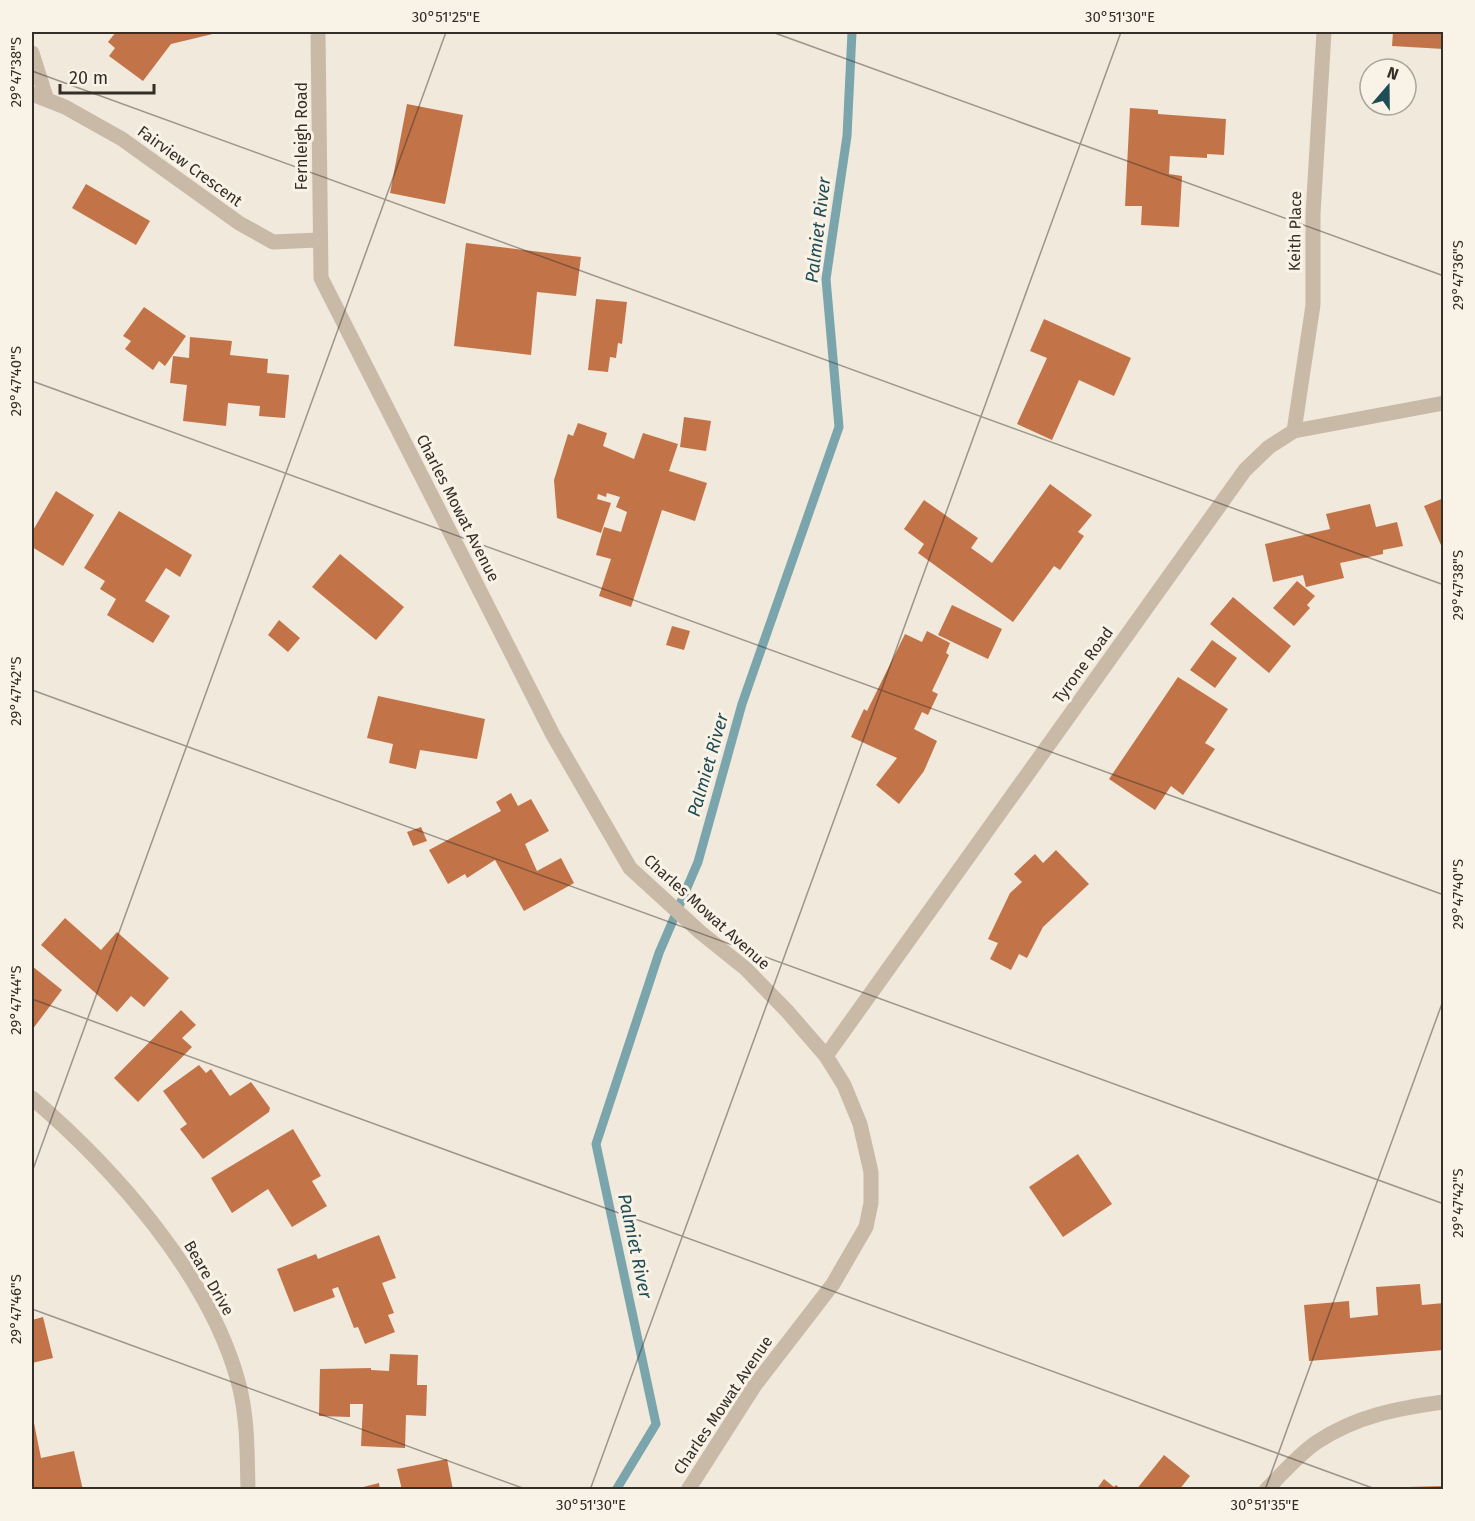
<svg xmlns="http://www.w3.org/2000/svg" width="1475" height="1521" viewBox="0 0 1475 1521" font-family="'Fira Sans',sans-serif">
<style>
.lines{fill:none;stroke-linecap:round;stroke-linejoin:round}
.stream{stroke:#7ba5ad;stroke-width:9}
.building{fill:#c27448}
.minor{stroke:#c9baa8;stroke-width:15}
.ticks{fill:none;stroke:#352e28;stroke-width:1.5;stroke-opacity:0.45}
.labels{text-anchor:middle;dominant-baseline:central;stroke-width:6;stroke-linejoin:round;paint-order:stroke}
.street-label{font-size:16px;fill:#352e28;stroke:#f9f3e7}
.water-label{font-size:18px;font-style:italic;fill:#1f4c55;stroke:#f9f3e7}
.neatline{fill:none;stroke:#352e28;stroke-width:2}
.ticks-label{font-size:15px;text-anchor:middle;fill:#352e28}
</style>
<rect width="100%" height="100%" fill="#f1e9db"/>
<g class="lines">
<path class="stream" d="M616 1490 656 1424 596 1144 659 953 698 862 742 704 839 427 826 279 847 136 852 32"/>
</g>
<path class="building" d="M116 32H221L171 44 143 81 109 56 115 48 108 42Z
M1393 32H1444V49L1392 46Z
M407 104 463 115 445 204 390 193Z
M1130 108 1158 110V114L1226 119 1224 155 1207 154V158L1170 156 1169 174 1182 176 1179 227 1141 225 1142 206H1125Z
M86 184 150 221 136 245 72 208Z
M466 243 581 257 576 296 537 292 531 355 454 346Z
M596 299 627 302 622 344 618 343 616 358 610 357 608 372 588 370Z
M144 307 186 336 165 366 159 361 153 370 125 349 131 341 123 336Z
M1044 319 1131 358 1114 396 1079 380 1052 440 1017 424 1047 358 1030 351Z
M190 337 232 341 230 355 268 359 267 373 289 375 285 418 259 416 260 406 228 403 226 426 183 421 187 385 170 383 173 356 189 358Z
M684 417 711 421 706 451 680 447Z
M578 423 607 433 603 446 634 459 643 433 678 444 669 471 707 483 695 521 662 510 631 607 599 596 611 559 596 555 604 527 621 532 627 512 616 507 620 497 607 493 606 497 598 494 597 499 611 503 601 533 557 518 554 480 568 434 573 436Z
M1050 484 1092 515 1078 532 1084 536 1060 570 1054 566 1013 622 918 553 924 544 904 529 924 500 978 538 971 548 992 563Z
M56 491 94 515 63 566 32 547V532Z
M1444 498V552L1424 506Z
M1370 504 1376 527 1397 522 1403 546 1383 550V554L1340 563 1344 578 1306 587 1303 575 1273 582 1265 544 1330 529 1326 514Z
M119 511 192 555 180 577 166 568 145 601 170 616 153 643 107 615 116 599 100 589 105 581 84 568Z
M340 554 404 607 376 640 312 587Z
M1297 581 1315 596 1307 605 1310 608 1294 626 1273 608Z
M1233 597 1291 646 1269 673 1210 624Z
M952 605 1002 629 988 659 938 635Z
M279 620 300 638 288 652 268 635Z
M672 626 690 631 684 650 666 645Z
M927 631 950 643 946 653 949 655 932 691 938 694 928 715 922 712 914 729 937 741 924 771 899 804 876 785 897 758 851 737 864 709 867 711 905 634 922 642Z
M1212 640 1237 658 1215 688 1190 670Z
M1178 677 1228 709 1205 743 1215 749 1183 795 1171 786 1155 810 1109 779Z
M378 696 485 719 477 759 420 750 416 769 389 763 393 744 367 738Z
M511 793 518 806 531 799 549 831 525 844 537 871 561 858 574 883 524 911 495 860 467 878 465 874 448 884 429 850 501 811 496 802Z
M421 827 427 841 413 846 407 832Z
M1056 850 1089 884 1043 927 1027 958 1019 954 1011 970 990 959 998 943 988 939 1010 893 1022 882 1014 874 1035 854 1043 863Z
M65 918 101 950 117 932 169 978 144 1007 131 996 117 1012 41 945Z
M32 966 62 990 32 1030Z
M181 1010 196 1025 182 1038 192 1047 138 1102 114 1078Z
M199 1065 206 1073 211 1069 230 1096 251 1082 270 1108 269 1112 203 1159 180 1129 187 1124 163 1091Z
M293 1129 321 1176 312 1181 327 1206 292 1227 268 1189 232 1213 211 1178Z
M1078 1154 1112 1204 1063 1237 1029 1187Z
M379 1235 396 1278 382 1283 394 1313 388 1315 395 1332 365 1344 358 1327 354 1328 338 1287 332 1289 335 1297 294 1312 277 1269 316 1254 318 1259Z
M1420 1284 1422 1305 1444 1303V1350L1309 1361 1304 1305 1349 1301 1350 1318 1378 1315 1376 1287Z
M43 1317 53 1358 32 1363V1320Z
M390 1354 418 1355 417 1385H427L426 1416 406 1415 405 1448 361 1446 363 1404H350V1417L319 1416 320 1369 371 1368V1370L389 1371Z
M33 1418 41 1458 74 1451 83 1490H32Z
M1164 1455 1190 1476 1179 1490H1136Z
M447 1459 453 1490H402L397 1469Z
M1104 1479 1114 1487 1116 1485 1122 1490H1096Z
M379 1483 380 1490H355V1489Z
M1444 1486V1490H1373V1488Z"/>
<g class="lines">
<path class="minor" d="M318 32 321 278 553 735 630 868 700 932 746 969 787 1011 826 1056 844 1085 860 1124 871 1172V1203L866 1227 833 1284 755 1385 688 1490
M32 53 46 97
M32 94 65 107 122 139 239 223 273 242 318 240
M1294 431 1313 305V214L1324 32
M826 1056 1245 470 1269 447 1294 431 1444 403
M32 1098C114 1168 209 1275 238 1381 248 1417 247 1453 248 1490
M1266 1490C1282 1474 1299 1454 1317 1442 1356 1416 1398 1408 1444 1402"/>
</g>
<path class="ticks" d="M772 32 1444 276M32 71 1444 585M32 381 1444 895M32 690 1444 1204M32 999 1378 1490M32 1172 446 32M32 1309 528 1490M590 1490 1121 32M1265 1490 1444 998"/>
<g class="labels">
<g class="street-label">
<text transform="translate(301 136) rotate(-90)">Fernleigh Road</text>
<text transform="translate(190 166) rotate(36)">Fairview Crescent</text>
<text transform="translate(1295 231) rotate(-89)">Keith Place</text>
<text transform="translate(458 508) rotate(63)">Charles Mowat Avenue</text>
<text transform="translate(1083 665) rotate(-54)">Tyrone Road</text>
<text transform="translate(707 912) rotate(42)">Charles Mowat Avenue</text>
<text transform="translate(209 1278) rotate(60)">Beare Drive</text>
<text transform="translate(723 1405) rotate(-56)">Charles Mowat Avenue</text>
</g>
<g class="water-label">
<text transform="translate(818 230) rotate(-83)">Palmiet River</text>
<text transform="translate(708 765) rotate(-74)">Palmiet River</text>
<text transform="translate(635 1246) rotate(78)">Palmiet River</text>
</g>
</g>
<rect width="1475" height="1521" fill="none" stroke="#f9f3e7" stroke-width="66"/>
<g transform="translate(1388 87) rotate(20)"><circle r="28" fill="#f9f3e7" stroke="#aba49b" stroke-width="1.5"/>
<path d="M0-4.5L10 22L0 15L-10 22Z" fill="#1f4c55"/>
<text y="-9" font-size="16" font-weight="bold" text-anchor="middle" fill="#352e28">N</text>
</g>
<path d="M60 84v9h94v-9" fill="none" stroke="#352e28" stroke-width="3"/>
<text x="69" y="84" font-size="18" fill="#352e28" stroke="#f9f3e7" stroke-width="4.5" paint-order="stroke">20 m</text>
<rect x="33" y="33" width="1409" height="1455" class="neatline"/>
<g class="ticks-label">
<text x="446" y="22">30°51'25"E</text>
<text x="1120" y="22">30°51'30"E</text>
<text transform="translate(16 72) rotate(-90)" y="5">29°47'38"S</text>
<text transform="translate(1458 275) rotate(-90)" y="5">29°47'36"S</text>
<text transform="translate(16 381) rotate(-90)" y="5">29°47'40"S</text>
<text transform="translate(1458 585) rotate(-90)" y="5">29°47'38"S</text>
<text transform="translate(16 691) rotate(-90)" y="5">29°47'42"S</text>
<text transform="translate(1458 894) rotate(-90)" y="5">29°47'40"S</text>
<text transform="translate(16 1000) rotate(-90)" y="5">29°47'44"S</text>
<text transform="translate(1458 1203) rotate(-90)" y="5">29°47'42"S</text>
<text transform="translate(16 1309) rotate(-90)" y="5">29°47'46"S</text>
<text x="591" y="1510">30°51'30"E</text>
<text x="1265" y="1510">30°51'35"E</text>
</g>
</svg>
